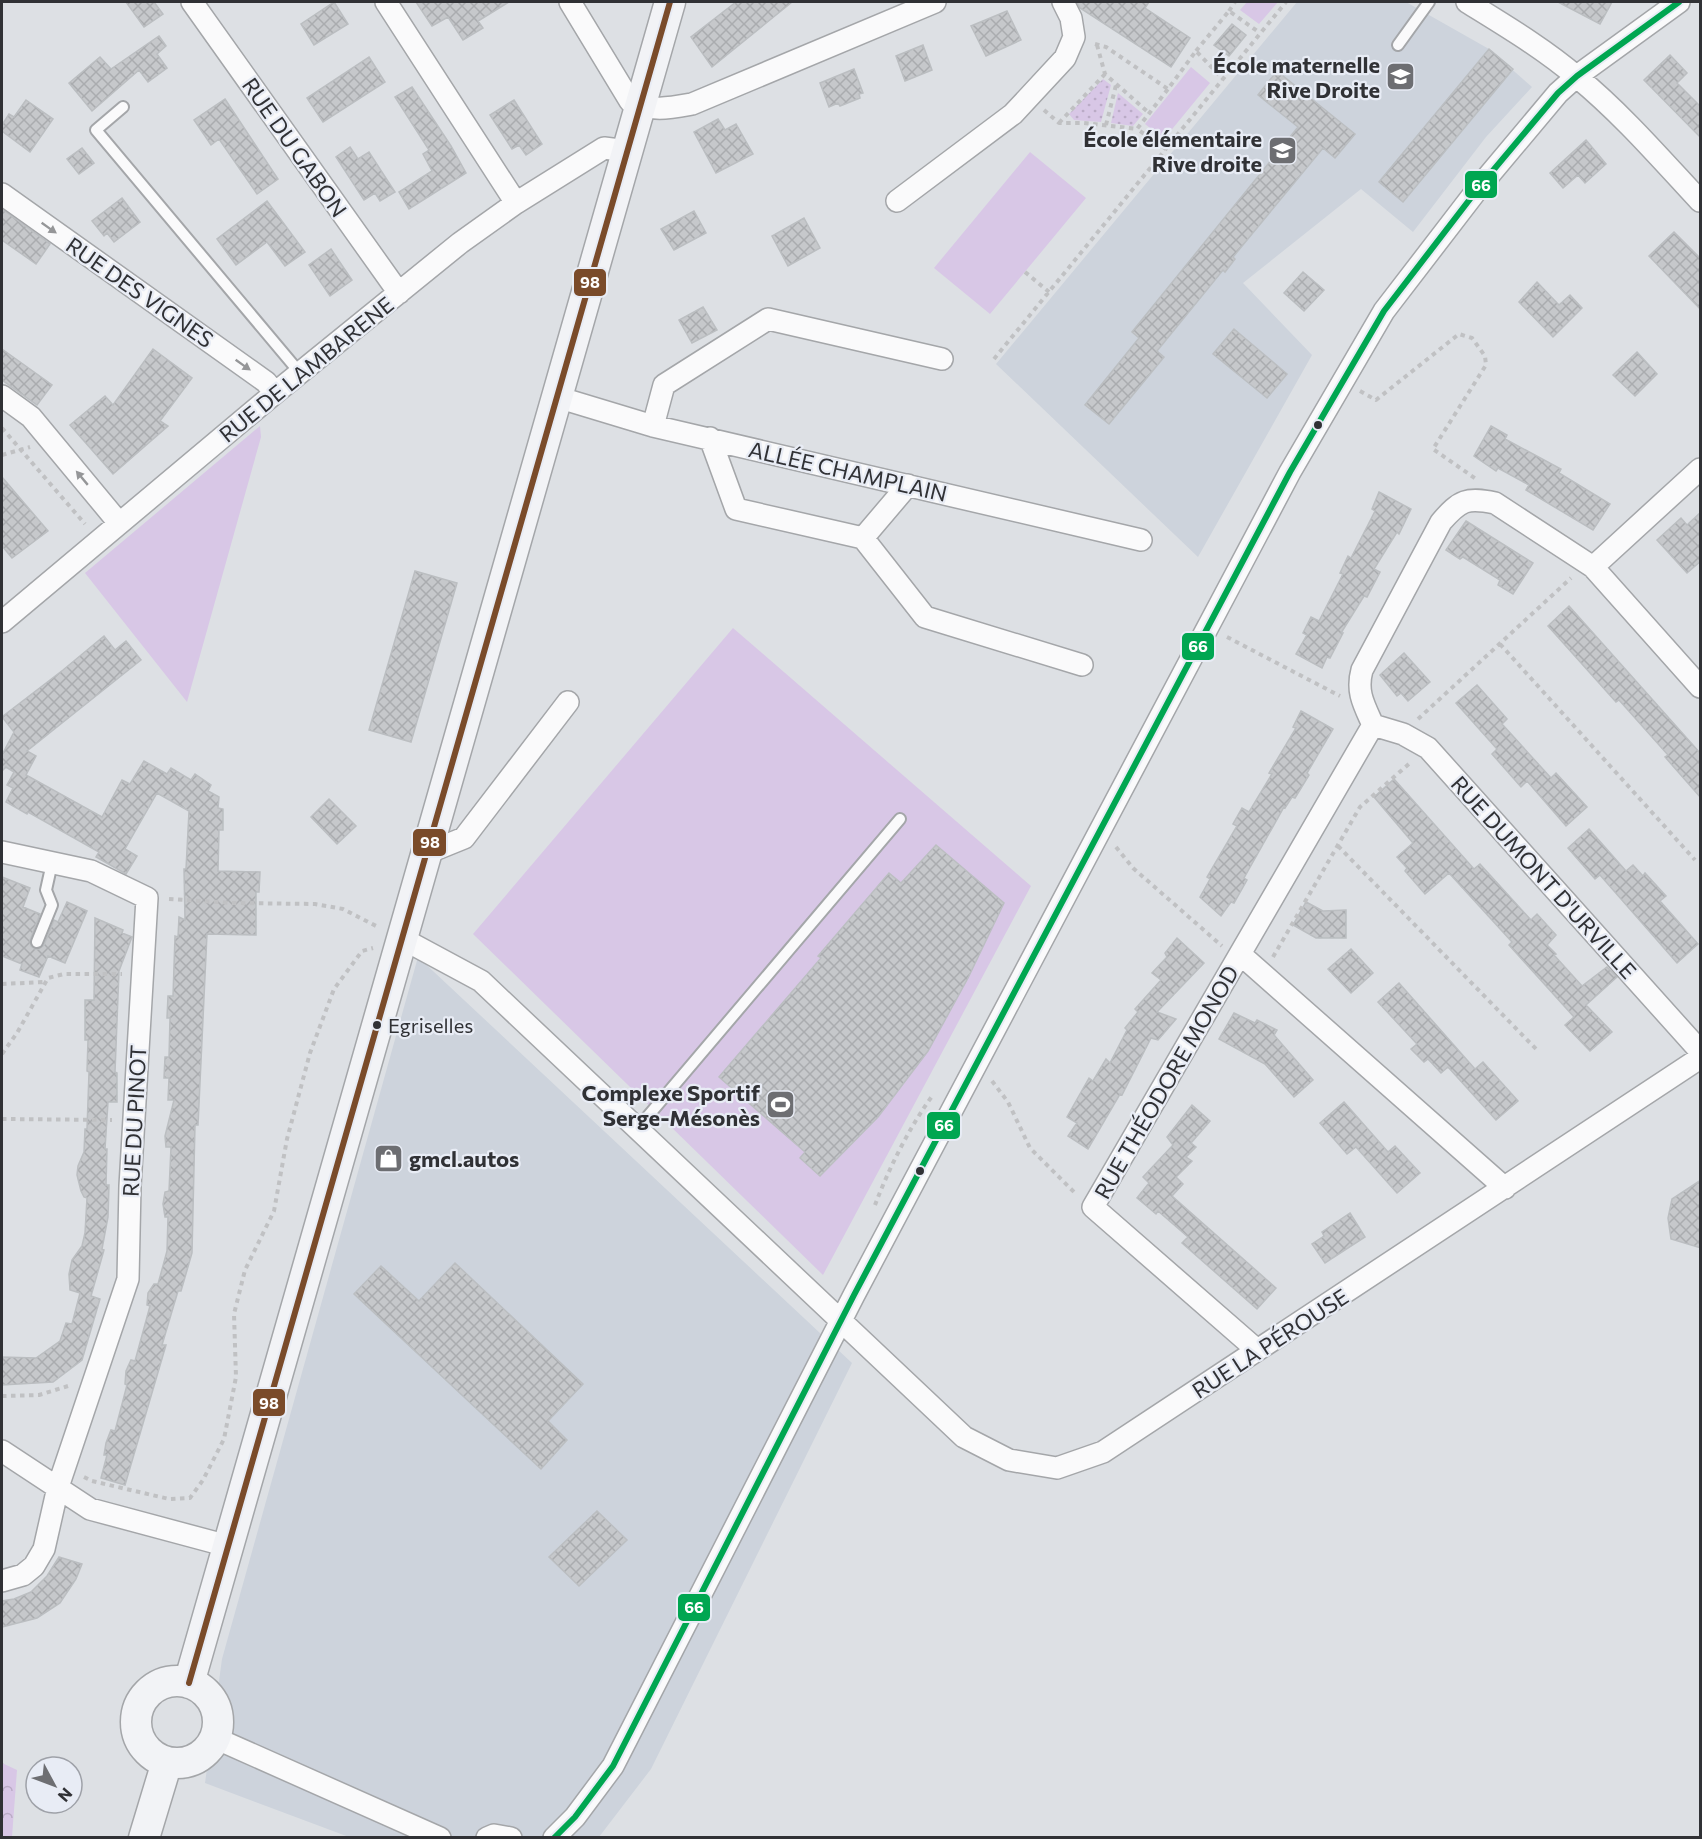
<svg xmlns="http://www.w3.org/2000/svg" width="1702" height="1839" viewBox="0 0 1702 1839" font-family="Commissioner,sans-serif">
<style>
.built{fill:#cdd3dc}
.green{fill:#d8c7e6}
.forest{fill:url(#forest-crowns)}
.park{fill:url(#park-dots)}
.building{fill:url(#building-cross-hatch);stroke:#bbbec1;stroke-width:1.5}
.lines{fill:none;stroke-linecap:round;stroke-linejoin:round}
.lane-casing{stroke:#a4a6a9;stroke-width:14}
.street-casing{stroke:#a4a6a9;stroke-width:24}
.secondary-casing{stroke:#a4a6a9;stroke-width:33}
.path{stroke:#c0c1c3;stroke-width:4;stroke-dasharray:4.5 4.5;stroke-linecap:butt}
.lane{stroke:#fafafb;stroke-width:10}
.street{stroke:#fafafb;stroke-width:21}
.secondary{stroke:#f2f3f6;stroke-width:30}
.bus-1-casing{stroke:#e8ecf5;stroke-width:10}
.bus-2-casing{stroke:#e8ecf5;stroke-width:10}
.bus-1{stroke:#00a651;stroke-width:6}
.bus-2{stroke:#7a4b2a;stroke-width:6}
.oneway{fill:#959698}
.bus-dot{fill:#303135;stroke:#e8ecf5;stroke-width:2}
.labels{text-anchor:middle;dominant-baseline:central;stroke-width:4.5;stroke-linejoin:round;paint-order:stroke}
.bus-label{font-size:20px;fill:#303135;stroke:#e8ecf5;text-anchor:start}
.poi-label{font-size:22px;font-weight:bold;fill:#303135;stroke:#e8ecf5;text-anchor:end}
.street-label{font-size:22px;fill:#303135;stroke:#e8ecf5}
.line-badge{stroke:#e8ecf5;stroke-width:2}
.badge-label{font-size:16px;text-anchor:middle;font-weight:bold;fill:#fff}
</style>
<defs>
<pattern id="forest-crowns" width="20" height="18" patternUnits="userSpaceOnUse" patternTransform="scale(1.5)"><rect width="20" height="18" fill="#d8c7e6"/><path d="M2 6a3 3 0 1 1 6 0M12 15a3 3 0 1 1 6 0" fill="none" stroke="#baabc6"/></pattern>
<pattern id="park-dots" width="8" height="8" patternUnits="userSpaceOnUse" patternTransform="scale(1.5)"><rect width="8" height="8" fill="#d8c7e6"/><path d="M2 2h.1M6 6h.1" fill="none" stroke="#baabc6" stroke-width="1.8" stroke-linecap="round"/></pattern>
<pattern id="building-cross-hatch" width="8" height="8" patternUnits="userSpaceOnUse" patternTransform="scale(1.5)"><rect width="8" height="8" fill="#c6c8cb"/><path d="M0 0l8 8M0 8l8-8" fill="none" stroke="#aaacaf"/></pattern>
</defs>
<rect width="100%" height="100%" fill="#dde0e4"/>
<path class="built" d="M1297 2H1406L1489 49 1532 87 1486 137 1413 232 1361 189 1243 283 1312 355 1198 557 996 364Z
M418 957 852 1363 651 1769 599 1837H349L205 1783 222 1659Z"/>
<path class="green" d="M1247 2H1278L1259 24 1240 10Z
M1191 67 1210 83 1164 139 1145 124Z
M1030 152 1086 198 990 314 934 268Z
M260 426 261 437 187 702 85 573Z
M733 628 1031 886 823 1275 473 934Z"/>
<path class="forest" d="M2 1763 17 1770 12 1837H2Z"/>
<path class="park" d="M1103 79 1111 85 1101 122 1074 120 1069 114Z
M1118 93 1143 114 1133 126 1111 123Z"/>
<path class="building" d="M126 2H154L163 14 144 27Z
M334 2 348 24 314 45 301 24Z
M416 2H509L478 21 483 28 463 40 448 17 432 26Z
M736 2H792L712 67 691 37Z
M1077 2H1149L1145 8 1190 38 1171 67 1080 8Z
M1558 2H1612L1600 24Z
M1007 11 1021 40 986 56 971 26Z
M1232 24 1246 35 1229 56 1214 45Z
M159 36 166 46 157 54 167 68 148 82 139 70 92 111 69 83 100 57 111 69Z
M923 45 932 70 905 81 896 56Z
M1489 49 1513 69 1403 202 1379 182Z
M1670 55 1687 73 1677 83 1701 107V138L1644 80Z
M369 57 385 82 323 122 307 98Z
M854 69 863 93 859 94 860 98 840 106 838 103 829 107 820 83Z
M1277 71 1355 134 1335 158 1323 148 1233 257 1235 259 1225 272 1223 270 1157 351 1164 357 1109 424 1085 405 1139 338 1132 332 1298 127 1258 95Z
M412 87 451 146 466 173 409 209 399 192 432 171 423 154 429 150 395 97Z
M225 99 278 179 257 194 219 139 211 145 194 120Z
M26 100 53 119 30 152 2 131V125L9 114 14 117Z
M514 100 542 144 526 155 519 145 512 149 490 115Z
M718 119 725 130 736 124 753 154 716 173 694 132Z
M1586 140 1606 164 1585 183 1578 175 1563 188 1550 173Z
M350 147 358 159 369 152 395 192 380 201 375 193 364 200 336 157Z
M82 148 94 163 79 174 67 159Z
M122 198 140 222 114 242 107 233 104 236 92 221Z
M267 201 305 252 285 266 267 242 236 265 217 239Z
M2 209 50 244 36 264 2 240Z
M694 211 706 233 674 250 661 229Z
M804 218 820 248 788 266 772 236Z
M1674 232 1701 259V310L1649 256Z
M331 249 352 280 330 296 309 265Z
M1303 272 1324 290 1304 311 1284 293Z
M1537 282 1559 305 1570 295 1582 308 1553 337 1519 302Z
M703 307 717 330 692 343 679 320Z
M1234 329 1287 374 1267 398 1213 354Z
M2 349 52 385 37 405 2 380Z
M153 349 192 378 160 421 168 426 113 474 70 425 105 396 113 405Z
M1637 352 1657 374 1635 396 1613 375Z
M1491 426 1507 435 1505 439 1561 469 1559 473 1610 504 1593 530 1526 490 1529 485 1498 468 1496 471 1474 456Z
M2 477 48 531 12 558 2 546Z
M1379 492 1411 509 1399 534 1397 532 1374 569 1380 572 1367 597 1364 596 1341 633H1343L1330 658 1327 657 1322 668 1296 654 1307 635 1303 633 1311 617 1319 621 1343 574 1340 573 1348 556 1351 558 1375 511 1372 509Z
M1701 512V561L1687 573 1657 540 1681 518 1687 525Z
M1466 521 1533 563 1513 594 1498 585 1500 580 1463 557 1460 559 1446 550Z
M415 571 457 583 411 742 369 730Z
M1569 606 1701 754V798L1665 757 1668 755 1619 700 1616 702 1548 626Z
M104 636 115 650 126 641 141 660 27 751 36 756 26 775 102 817 122 780 130 784 144 761 167 774 171 768 191 780 195 774 211 785 208 791 219 797 218 808 223 809V830H219L218 871 260 872 259 892H256V935L207 934 198 1125H195L192 1253 181 1291H178L162 1345H166L125 1485 101 1478 107 1455H104L106 1443 111 1430 115 1431 127 1385 125 1384 126 1371 131 1360 135 1361 150 1306 147 1305 148 1293 154 1284H158L167 1251 168 1217H165L163 1204 165 1192 169 1191 171 1147H166L165 1136 174 1100H168L169 1078H164L165 1057H169L170 1018H167L168 996H173L175 936 178 937 179 917 185 920 184 869H186L189 811 157 793 125 849 137 856 126 874 96 857 99 852 28 812 27 814 6 802 13 788 7 785 14 772 6 767 2 771V755L14 732 2 717 63 670Z
M1404 653 1430 682 1408 701 1401 693 1397 696 1380 675Z
M1477 685 1507 719 1502 724 1551 778 1556 773 1587 807 1566 826 1527 781 1521 787 1492 754 1497 749 1456 703Z
M1301 711 1333 729 1307 773 1309 775 1295 798 1292 797 1285 808 1284 807 1244 878 1247 880 1234 903 1231 902 1221 916 1200 897 1210 879 1207 877 1237 826 1233 824 1242 808 1249 812 1272 774 1269 773 1296 728 1293 727Z
M1394 779 1474 869 1480 864 1531 920 1537 914 1556 935 1547 945 1556 954 1554 955 1582 986 1607 967 1617 977 1586 1005 1612 1032 1590 1051 1565 1025 1574 1017 1509 945 1512 942 1449 873 1425 894 1405 871 1407 868 1397 857 1413 843 1374 797Z
M329 799 356 826 337 844 311 817Z
M1589 829 1626 871 1633 865 1643 876 1645 873 1666 896 1660 901 1698 944 1677 963 1600 875 1595 879 1568 848Z
M936 845 1004 903 968 978 928 1051 878 1117 820 1176 800 1158 805 1152 719 1077 821 958 818 956 889 873 901 883Z
M2 877 30 888 23 907 40 914 30 940 31 946 35 949H39L44 945 54 920 58 922 67 902 87 911 65 963 48 956 39 977 20 970 22 964 2 956Z
M1306 902 1323 911 1346 910V938H1316L1293 925Z
M95 918 123 930 122 933 132 937 119 971 115 1072 117 1073V1102H108L105 1149H107L106 1185H109L108 1217 102 1249 104 1250 91 1296 100 1299 82 1360 53 1382 2 1385V1357L36 1358 60 1341 66 1323 72 1324 80 1293 70 1290 69 1274 72 1260 82 1246 85 1233 87 1198 84 1197 81 1191 77 1175 78 1166 84 1152 85 1129H87L89 1072 87 1071 88 1040H85V1000H94Z
M1177 938 1204 963 1157 1012 1176 1019 1158 1040 1151 1038 1122 1095 1120 1094 1088 1149 1068 1136 1077 1123 1067 1117 1089 1078 1093 1081 1106 1059 1110 1063 1127 1030 1125 1028 1138 1012 1135 1009 1161 980 1152 973 1167 957 1165 953Z
M1351 949 1373 973 1351 993 1328 969Z
M1399 983 1475 1069 1483 1062 1518 1101 1496 1120 1448 1067 1441 1073 1428 1059 1424 1062 1411 1049 1417 1044 1378 1002Z
M1234 1013 1255 1023 1257 1020 1277 1030 1274 1035 1313 1080 1294 1097 1265 1064 1219 1039Z
M1344 1102 1388 1152 1395 1146 1420 1173 1397 1193 1356 1147 1347 1154 1320 1123Z
M1192 1105 1210 1121 1191 1143 1196 1147 1186 1157 1192 1161 1176 1177 1183 1184 1172 1196 1276 1288 1257 1309 1182 1243 1188 1237 1158 1211 1156 1214 1137 1198 1149 1183 1143 1177 1173 1145 1167 1137Z
M1701 1180V1248L1671 1239 1668 1218 1672 1199Z
M1350 1213 1365 1237 1325 1263 1312 1244 1324 1236 1322 1232Z
M455 1263 583 1384 548 1421 567 1440 541 1469 354 1294 381 1266 419 1301Z
M597 1511 627 1540 579 1586 549 1557Z
M59 1557 82 1564 76 1579 60 1603 37 1618 2 1627V1601L14 1599 31 1592 47 1576Z"/>
<g class="lines">
<defs>
<path id="lane" d="M1398 45 1429 2
M123 107 96 130 300 373
M37 942 52 905 46 890 52 863
M637 1129 900 819"/>
<path id="street" d="M192 2 399 293
M386 2 516 203
M570 2 630 101C651 112 670 108 692 104L935 2
M1467 2C1504 25 1543 48 1577 77 1622 114 1660 158 1700 201
M2 194 266 382 275 393
M897 201 1013 114 1065 58 1074 37 1071 18 1063 2
M2 396 31 417 119 523
M557 397 653 426 1141 540
M653 426 664 385 768 319 942 359
M710 438 736 509 863 538 908 485
M1700 469 1593 567 1700 687
M863 538 925 617 1082 665
M2 622 275 393 460 243 516 203 604 148 628 151
M1373 725 1403 734 1428 748 1700 1051
M1373 725C1364 705 1356 692 1362 670L1441 522C1460 500 1467 497 1495 503L1593 567
M2 852 91 871 147 898 130 1186 128 1279 58 1487 44 1549 34 1566 23 1575 2 1581
M427 853 464 838 568 702
M403 939 481 981 964 1437 1009 1460 1057 1468 1103 1452 1700 1058
M1240 954 1505 1188
M1257 1350 1093 1207 1373 725
M2 1451 90 1509 228 1546
M215 1738 440 1838
M487 1838 494 1835 511 1838
M554 1838 575 1817 613 1766 854 1295 1290 472 1384 311 1480 186 1558 93 1577 76 1679 2"/>
<path id="secondary" d="M136 1722a41 41 0 1 1 82 0a41 41 0 1 1-82 0Z
M189 1683 670 2
M144 1838 167 1762"/>
</defs>
<use href="#lane" class="lane-casing"/>
<use href="#street" class="street-casing"/>
<use href="#secondary" class="secondary-casing"/>
<path class="path" d="M1229 11 1235 2
M1095 44 1106 47 1168 89 1196 51 1223 79
M1097 45 1105 74 1149 113
M1196 51 1229 11 1260 33
M1044 110 1059 123H1084L1137 129
M1059 123 1105 74
M1106 125 1116 85
M1166 149 1137 129 1168 89
M1025 272 1049 292
M994 359 1286 2
M1360 391 1376 400 1459 334 1472 338 1485 356 1486 365 1433 449 1476 479
M2 428 85 524
M2 455 30 447
M1227 637 1340 696
M1500 644 1695 860
M1418 719 1571 578
M1338 846 1537 1050
M1116 847 1133 868 1222 946
M169 899 233 903 315 904 343 909 378 927
M1273 957 1360 807 1411 762
M2 984 44 982
M2 1054 17 1033 48 978 64 974H122
M992 1081 1008 1102 1030 1148 1076 1194
M2 1119 112 1120
M875 1205C889 1168 910 1126 933 1095
M2 1396 39 1395 68 1386
M84 1477 92 1481 169 1499 190 1498 203 1480 224 1439 236 1377 234 1314 245 1270 274 1211 287 1139 310 1053 334 989 362 951 373 948"/>
<use href="#lane" class="lane"/>
<use href="#street" class="street"/>
<use href="#secondary" class="secondary"/>
<defs>
<path id="bus-1" d="M554 1838 575 1817 613 1766 854 1295 1290 472 1384 311 1480 186 1558 93 1577 76 1679 2"/>
<path id="bus-2" d="M189 1683 670 2"/>
</defs>
<use href="#bus-1" class="bus-1-casing"/>
<use href="#bus-2" class="bus-2-casing"/>
<use href="#bus-1" class="bus-1"/>
<use href="#bus-2" class="bus-2"/>
</g>
<defs><path id="oneway-solid" d="M-6-.8H1V-3.2L6.5 0L1 3.2V.8H-6Z" transform="scale(1.5)"/></defs>
<g class="oneway">
<use href="#oneway-solid" transform="translate(49 228) rotate(35)"/>
<use href="#oneway-solid" transform="translate(243 365) rotate(35)"/>
<use href="#oneway-solid" transform="translate(82 478) rotate(-130)"/>
</g>
<defs>
<symbol id="school-square" viewBox="-11 -11 22 22"><rect x="-9" y="-9" width="18" height="18" rx="4" fill="#6d6e72" stroke="#e8ecf5"/><path d="M0-5L7-2L0 1L-7-2ZM-4 1L0 2.5L4 1V4Q0 6-4 4Z" fill="#fff"/></symbol>
<symbol id="stadium-square" viewBox="-11 -11 22 22"><rect x="-9" y="-9" width="18" height="18" rx="4" fill="#6d6e72" stroke="#e8ecf5"/><path d="M0-5a6.5 5 0 1 0 0 10a6.5 5 0 1 0 0-10ZM-3.5-1.8h7v3.6h-7Z" fill="#fff"/></symbol>
<symbol id="shop-square" viewBox="-11 -11 22 22"><rect x="-9" y="-9" width="18" height="18" rx="4" fill="#6d6e72" stroke="#e8ecf5"/><path d="M-5-2.5h2.3a2.7 3.5 0 0 1 5.4 0H5L5.5 6h-11ZM-1.5-2.5h3a1.5 2.3 0 0 0-3 0Z" fill="#fff"/></symbol>
</defs>
<g fill-rule="evenodd">
<use href="#school-square" x="1384" y="60" width="33" height="33"/>
<use href="#school-square" x="1266" y="134" width="33" height="33"/>
<use href="#stadium-square" x="764" y="1088" width="33" height="33"/>
<use href="#shop-square" x="372" y="1142" width="33" height="33"/>
</g>
<g class="bus-dot">
<circle cx="1318" cy="425" r="5"/>
<circle cx="377" cy="1025" r="5"/>
<circle cx="920" cy="1171" r="5"/>
</g>
<g class="labels">
<g class="bus-label">
<text x="388" y="1025">Egriselles</text>
</g>
<g class="poi-label">
<text x="1380" y="64">École maternelle<tspan x="1380" dy="25">Rive Droite</tspan></text>
<text x="1262" y="138">École élémentaire<tspan x="1262" dy="25">Rive droite</tspan></text>
<text x="760" y="1092">Complexe Sportif<tspan x="760" dy="25">Serge-Mésonès</tspan></text>
<text x="409" y="1158" text-anchor="start">gmcl.autos</text>
</g>
<g class="street-label">
<text transform="translate(295 147) rotate(55)">RUE DU GABON</text>
<text transform="translate(140 292) rotate(35)">RUE DES VIGNES</text>
<text transform="translate(306 369) rotate(-39)">RUE DE LAMBARENE</text>
<text transform="translate(848 471) rotate(13)">ALLÉE CHAMPLAIN</text>
<text transform="translate(1544 877) rotate(48)">RUE DUMONT D'URVILLE</text>
<text transform="translate(1166 1082) rotate(-60)">RUE THÉODORE MONOD</text>
<text transform="translate(134 1121) rotate(-87)">RUE DU PINOT</text>
<text transform="translate(1270 1343) rotate(-33)">RUE LA PÉROUSE</text>
</g>
</g>
<g class="line-badge">
<rect x="1464" y="170" width="34" height="29" rx="6" fill="#00a651"/>
<rect x="573" y="268" width="34" height="29" rx="6" fill="#7a4b2a"/>
<rect x="1181" y="632" width="34" height="29" rx="6" fill="#00a651"/>
<rect x="412" y="828" width="35" height="29" rx="6" fill="#7a4b2a"/>
<rect x="926" y="1111" width="35" height="29" rx="6" fill="#00a651"/>
<rect x="252" y="1388" width="34" height="29" rx="6" fill="#7a4b2a"/>
<rect x="677" y="1593" width="34" height="29" rx="6" fill="#00a651"/>
</g>
<g class="badge-label">
<text x="1481" y="191">66</text>
<text x="590" y="288">98</text>
<text x="1198" y="652">66</text>
<text x="430" y="848">98</text>
<text x="944" y="1131">66</text>
<text x="269" y="1409">98</text>
<text x="694" y="1613">66</text>
</g>
<rect width="1702" height="1839" fill="none" stroke="#303135" stroke-width="6"/>
<g transform="translate(54 1785) rotate(131)"><circle r="28" fill="#e8ecf5" stroke="#9ea1a8" stroke-width="1.5"/>
<path d="M0-4.5L10 22L0 15L-10 22Z" fill="#6d6e72"/>
<text y="-9" font-size="16" font-weight="bold" text-anchor="middle" fill="#303135">N</text>
</g>
</svg>
